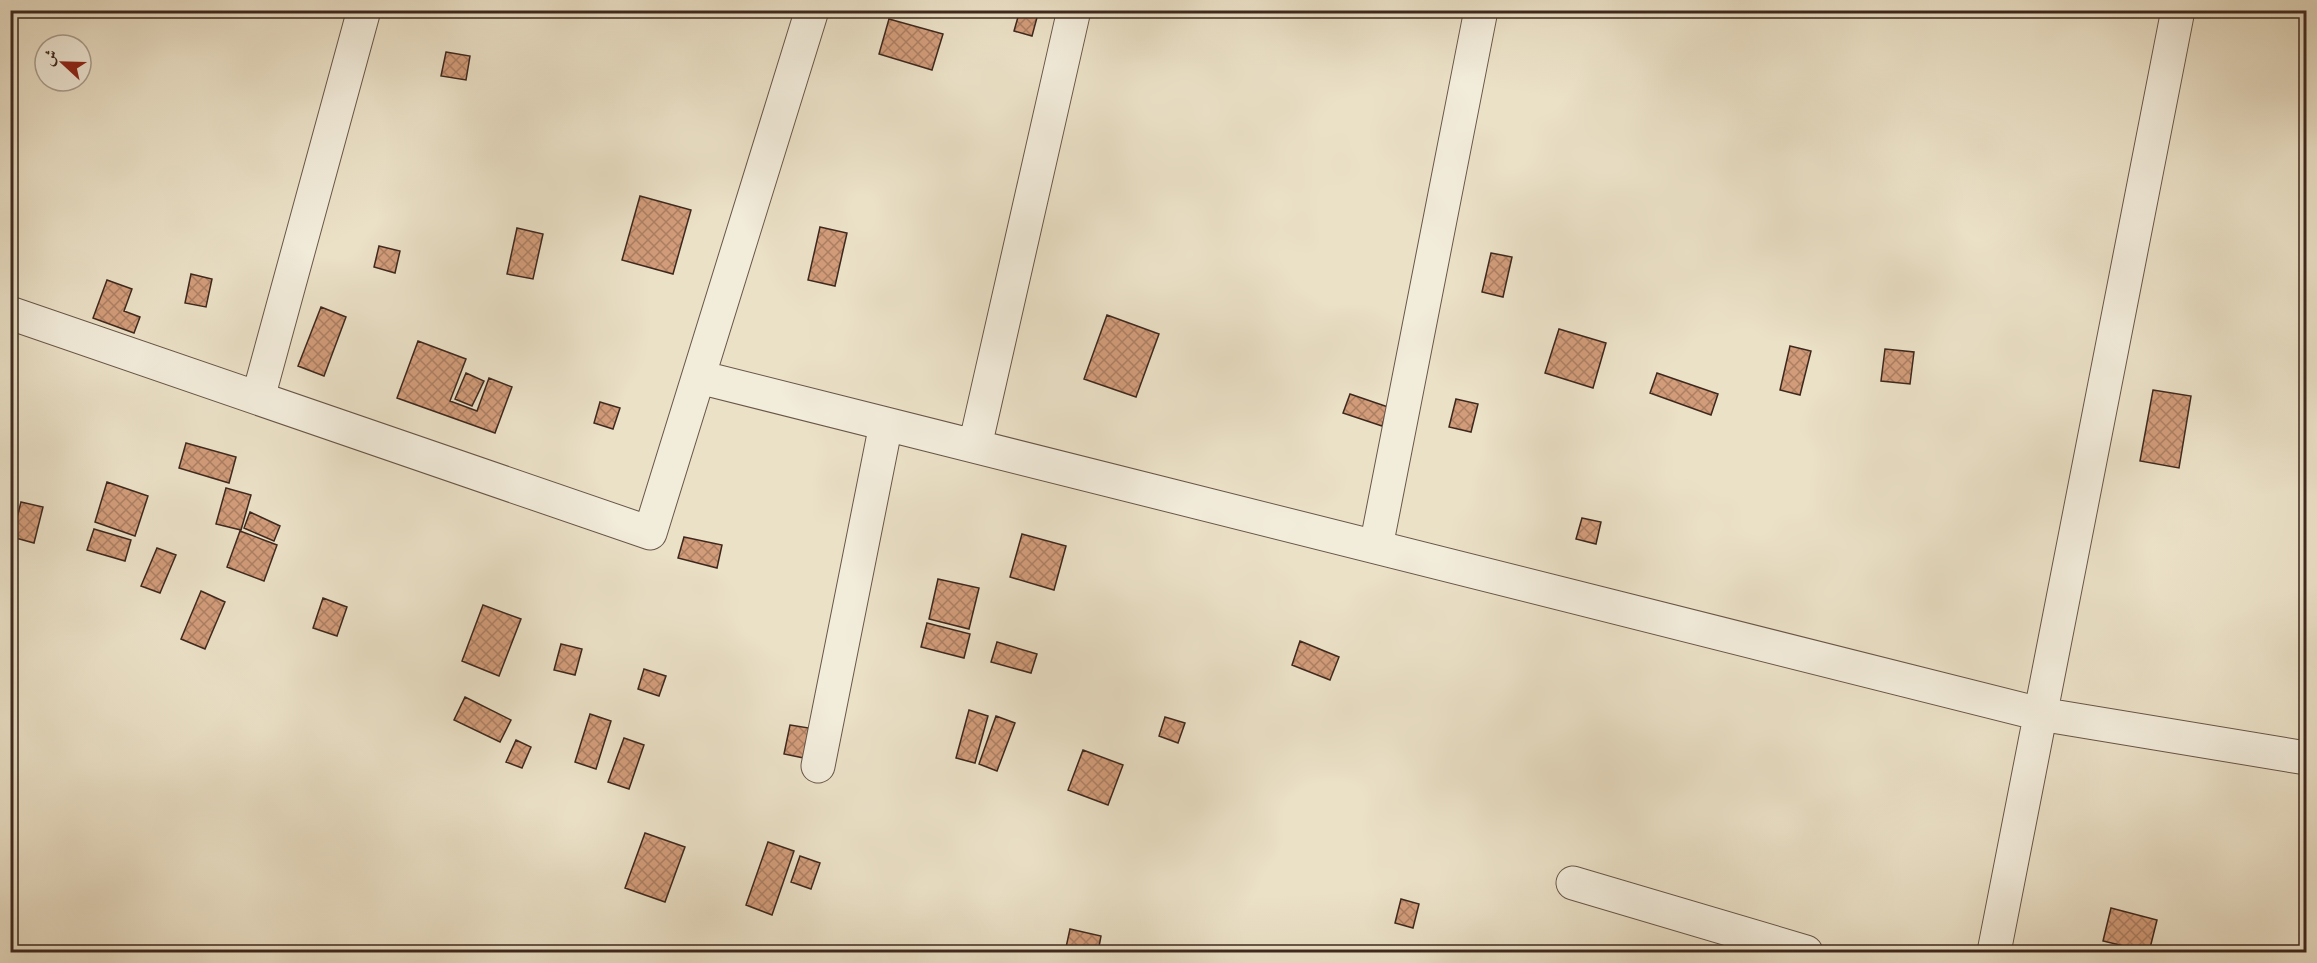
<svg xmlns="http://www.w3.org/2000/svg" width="2317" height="963" viewBox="0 0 2317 963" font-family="'IM FELL DW Pica',Amiri,serif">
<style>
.building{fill:url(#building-cross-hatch);stroke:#3e281e;stroke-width:1.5}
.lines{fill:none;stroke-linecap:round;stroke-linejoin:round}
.street-casing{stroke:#695648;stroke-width:35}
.street{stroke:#f2ecdb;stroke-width:33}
</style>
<defs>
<pattern id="building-cross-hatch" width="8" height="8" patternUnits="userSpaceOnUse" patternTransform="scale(1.5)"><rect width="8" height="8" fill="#d29c7a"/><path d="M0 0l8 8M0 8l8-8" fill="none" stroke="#ac7f63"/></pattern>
</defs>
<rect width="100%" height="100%" fill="#ebe1c7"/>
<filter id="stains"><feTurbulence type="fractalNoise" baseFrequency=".00333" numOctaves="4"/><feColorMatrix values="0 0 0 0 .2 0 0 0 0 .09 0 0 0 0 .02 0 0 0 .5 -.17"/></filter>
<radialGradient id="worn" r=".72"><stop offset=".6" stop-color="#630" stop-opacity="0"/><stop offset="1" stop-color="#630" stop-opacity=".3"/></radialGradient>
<path class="building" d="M1020 10H1039L1032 36 1014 31Z
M889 19 943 34 932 70 879 54Z
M446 52 470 56 466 80 441 76Z
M640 196 691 210 673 274 622 260Z
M820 227 847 233 835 286 808 280Z
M517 228 543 234 533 279 507 274Z
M379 246 400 251 395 273 374 267Z
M1491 253 1512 257 1503 297 1482 292Z
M191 274 212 279 206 307 185 303Z
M107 280 132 289 124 311 140 317 134 333 93 318Z
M321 307 346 317 324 376 298 366Z
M1107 315 1159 334 1136 397 1084 379Z
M1559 329 1606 343 1593 388 1545 373Z
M418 341 466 359 450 401 477 411 489 378 512 387 495 433 397 398Z
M1790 346 1811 351 1800 395 1780 390Z
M1885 349 1914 352 1910 384 1881 381Z
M466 373 484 381 472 406 455 399Z
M1657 373 1718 394 1711 415 1650 393Z
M2153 390 2191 396 2179 468 2140 461Z
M1350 394 1388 407 1382 426 1343 413Z
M1456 399 1478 404 1471 432 1449 427Z
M600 402 620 408 613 429 594 423Z
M186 443 236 457 229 483 179 468Z
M107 482 148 496 135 536 95 522Z
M226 488 251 495 241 530 216 524Z
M21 502 43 507 34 543 12 537Z
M250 512 280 526 274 541 244 528Z
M1582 518 1601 522 1596 544 1576 539Z
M94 529 131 540 125 561 87 550Z
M240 531 277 545 264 581 227 567Z
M1022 534 1066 546 1054 590 1010 577Z
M684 537 722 545 717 568 678 558Z
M157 548 176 555 160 593 141 586Z
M938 579 979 588 969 629 929 619Z
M201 591 225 602 205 649 181 639Z
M323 598 347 607 337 636 313 628Z
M483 605 521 619 499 676 462 661Z
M927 623 970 634 964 658 921 647Z
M1300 641 1339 657 1330 680 1292 665Z
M997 642 1037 654 1031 673 991 662Z
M561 644 582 649 575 675 554 670Z
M644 669 666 676 659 696 638 689Z
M465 697 511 720 500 742 454 720Z
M969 710 988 716 975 763 956 758Z
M590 714 611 721 596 769 575 762Z
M996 716 1015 723 997 771 979 764Z
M1165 717 1185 723 1178 743 1159 736Z
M790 725 809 728 804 758 784 754Z
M624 738 644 745 629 789 608 782Z
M516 740 531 747 522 768 506 762Z
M1083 750 1123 765 1108 805 1068 790Z
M645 833 685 847 665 902 625 888Z
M768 842 794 851 772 915 746 905Z
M800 856 820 863 811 889 791 882Z
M1401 899 1419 904 1413 928 1395 923Z
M2111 908 2157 920 2149 952 2103 941Z
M1070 929 1101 936 1098 952H1065Z"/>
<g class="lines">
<defs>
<path id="street" d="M10 313 650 533 812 10
M699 377 2040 714 2306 758
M258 398 364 10
M975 446 1074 10
M1376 547 1481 10
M818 766 886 424
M1573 883 1806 952
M1994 952 2178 10"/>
</defs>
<use href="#street" class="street-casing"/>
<use href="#street" class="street"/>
</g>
<rect width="2317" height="963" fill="none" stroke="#ebe1c7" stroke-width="36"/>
<rect x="12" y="12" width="2293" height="939" fill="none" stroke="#3e281e" stroke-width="3"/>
<rect x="18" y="18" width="2281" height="927" fill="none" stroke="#3e281e" stroke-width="1.5"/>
<g transform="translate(63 63) rotate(292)"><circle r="28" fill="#f2ecdb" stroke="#aa9e8f" stroke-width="1.5"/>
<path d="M0-4.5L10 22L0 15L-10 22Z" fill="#8f2418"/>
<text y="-9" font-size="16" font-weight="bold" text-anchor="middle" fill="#3e281e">ش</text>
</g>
<rect width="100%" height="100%" filter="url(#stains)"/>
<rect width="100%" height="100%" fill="url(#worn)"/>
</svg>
